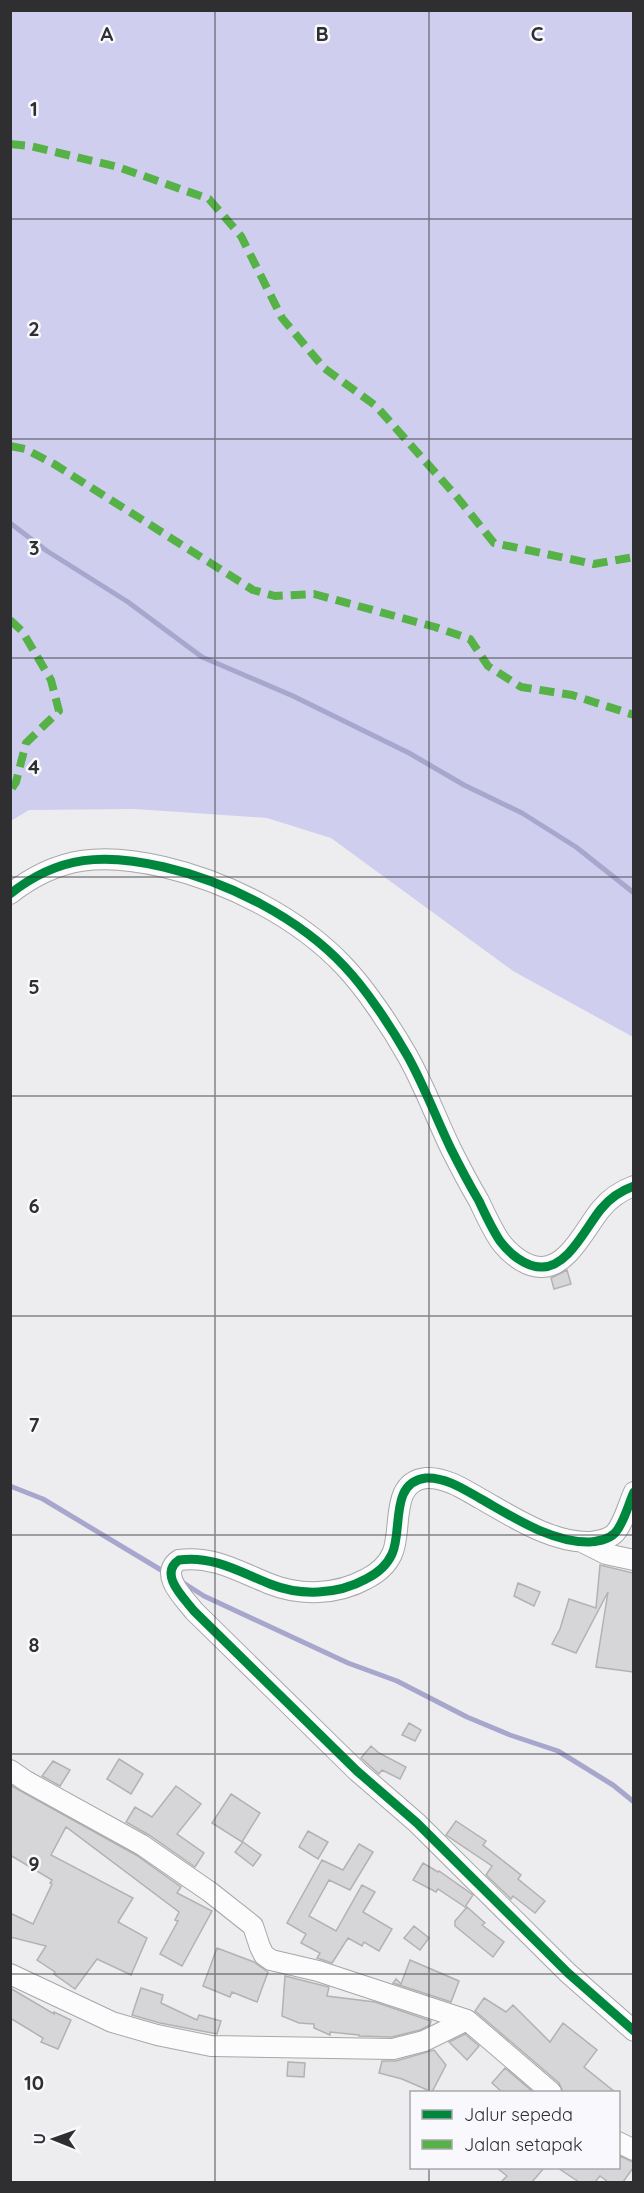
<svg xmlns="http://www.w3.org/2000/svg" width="644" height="2193" viewBox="0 0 644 2193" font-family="Quicksand,sans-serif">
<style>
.forest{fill:#cfceef}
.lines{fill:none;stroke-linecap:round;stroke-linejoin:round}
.stream{stroke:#a7a6cd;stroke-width:5}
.building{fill:#d6d6d8;stroke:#b2b2b4;stroke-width:1.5}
.street-casing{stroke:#a7a7a9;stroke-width:22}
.street{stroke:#fcfcfd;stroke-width:20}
.quiet{stroke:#56b246;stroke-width:8;stroke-dasharray:15 8;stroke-linecap:butt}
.cycleway-casing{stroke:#f9f9fd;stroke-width:13}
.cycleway{stroke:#00873e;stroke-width:9}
.grid{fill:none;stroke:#2f2f31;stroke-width:1.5;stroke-opacity:0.55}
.grid-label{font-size:20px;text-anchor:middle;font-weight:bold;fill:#2f2f31;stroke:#f9f9fd;stroke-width:5;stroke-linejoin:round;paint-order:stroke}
</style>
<rect width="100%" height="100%" fill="#ededef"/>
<path class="forest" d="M11 10 633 11V1037L513 971 331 838 267 818 135 809 29 810 11 821Z"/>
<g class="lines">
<path class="stream" d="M10 523 47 551 128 602 202 657 293 696 409 753 464 785 522 813 576 847 634 893
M10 1486 43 1499 166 1573
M182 1582 204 1596 348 1663 397 1681 467 1717 510 1735 558 1751 613 1785 634 1802"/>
</g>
<path class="building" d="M567 1270 571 1284 554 1289 551 1278Z
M600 1565 633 1573V1672L596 1667 608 1592 576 1653 552 1644 560 1629 569 1599 596 1608Z
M518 1583 540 1592 534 1606 514 1596Z
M409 1723 421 1730 415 1741 402 1735Z
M371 1746 379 1753 406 1767 400 1779 382 1770 379 1774 361 1758Z
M119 1759 143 1774 131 1794 107 1779Z
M53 1761 70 1770 60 1786 42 1776Z
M10 1785 136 1855 181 1887 177 1893 212 1911 182 1966 160 1954 178 1921 175 1920 179 1912 66 1827 51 1855 133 1898 118 1922 147 1938 131 1975 97 1959 75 1989 54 1974 55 1972 37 1960 46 1946 10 1937V1913L33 1924 52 1884 50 1883 52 1880 10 1855Z
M176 1786 201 1804 177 1834 204 1853 195 1867 149 1835 126 1822 135 1807 152 1817Z
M231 1794 260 1813 242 1842 212 1823Z
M456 1821 486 1841 483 1845 521 1875 518 1879 545 1901 535 1913 513 1896 511 1899 486 1875 492 1866 446 1835Z
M308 1831 328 1842 318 1859 299 1847Z
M243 1842 261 1855 253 1866 235 1852Z
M359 1844 373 1852 350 1890 329 1880 309 1916 336 1931 362 1885 375 1892 363 1912 392 1929 379 1951 364 1942 362 1946 348 1938 332 1963 317 1958 320 1953 301 1943 306 1934 287 1923 322 1860 343 1870Z
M423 1863 438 1872 439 1871 473 1895 465 1907 438 1889 436 1892 413 1880Z
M467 1907 485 1923 482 1925 504 1942 493 1957 455 1926V1921Z
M414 1926 429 1938 420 1950 404 1938Z
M217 1948 254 1962 268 1972 257 2002 232 1992 230 1997 203 1986Z
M410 1960 459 1981 451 2002 393 1983 396 1979 401 1984Z
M285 1976 329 1987 327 1996 375 2002 431 2021 430 2025 420 2030 392 2037 359 2036V2035L330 2032V2035L314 2028V2024L299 2023 282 2016Z
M10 1988 54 2014V2012L71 2020 58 2049 41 2042 43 2038 10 2018Z
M141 1988 163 1995 161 2003 197 2020 199 2015 221 2021 217 2034 160 2023 132 2015Z
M484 1998 506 2012 513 2005 550 2042 563 2023 597 2050 584 2067 615 2092H563L559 2083 475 2011Z
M465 2034 479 2046 467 2060 449 2042Z
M434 2050 446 2065 432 2092 402 2079 379 2073 382 2061H396Z
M288 2062 305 2063 304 2077 287 2076Z
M505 2068 533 2092H502L492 2083Z
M620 2156 633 2162V2168L623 2182H608L600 2176 595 2182H579L558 2168H618Z
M497 2168H544L532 2182H501L507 2176Z"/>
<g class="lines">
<defs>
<path id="street" d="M10 894C59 855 105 853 164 867 228 882 299 918 344 966 366 989 391 1027 407 1055 424 1085 436 1118 451 1149 460 1167 469 1184 479 1201 485 1214 492 1229 500 1241 509 1253 525 1267 541 1267 568 1268 586 1227 601 1209 610 1198 620 1191 634 1186
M634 1492C628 1505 624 1523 615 1533 608 1540 598 1541 590 1542 552 1543 513 1517 481 1499 465 1490 446 1477 426 1478 389 1482 403 1531 392 1554 387 1565 376 1574 366 1579 337 1595 300 1596 270 1584 240 1572 212 1555 179 1560 158 1574 184 1598 194 1611L357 1771 417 1823 568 1973 634 2031
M582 1542 606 1554 634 1560
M10 1770 26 1781 142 1845 210 1892 253 1926 260 1947 264 1955 271 1960 318 1971 467 2020
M10 1974 112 2022 157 2035 211 2046 393 2049 424 2041 467 2020 551 2092
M618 2142 634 2150"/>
</defs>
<use href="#street" class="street-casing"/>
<use href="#street" class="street"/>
<path class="quiet" d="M10 144 30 146 118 167 209 199 241 236 282 318 324 368 376 406 457 497 494 543 594 564 634 557
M10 446 25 449 54 464 253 590 275 596 314 594 435 627 470 639 488 666 521 687 572 695 634 715
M10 620 22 631 51 680 59 711 26 743 16 782 10 791"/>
<defs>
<path id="cycleway" d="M10 894C59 855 105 853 164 867 228 882 299 918 344 966 366 989 391 1027 407 1055 424 1085 436 1118 451 1149 460 1167 469 1184 479 1201 485 1214 492 1229 500 1241 509 1253 525 1267 541 1267 568 1268 586 1227 601 1209 610 1198 620 1191 634 1186
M634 1492C628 1505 624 1523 615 1533 608 1540 598 1541 590 1542 552 1543 513 1517 481 1499 465 1490 446 1477 426 1478 389 1482 403 1531 392 1554 387 1565 376 1574 366 1579 337 1595 300 1596 270 1584 240 1572 212 1555 179 1560 158 1574 184 1598 194 1611L357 1771 417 1823 568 1973 634 2031"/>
</defs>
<use href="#cycleway" class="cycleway-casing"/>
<use href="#cycleway" class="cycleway"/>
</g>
<path class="grid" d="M215 10V2182M429 10V2092M10 219H634M10 439H634M10 658H634M10 877H634M10 1096H634M10 1316H634M10 1535H634M10 1754H634M10 1974H634M429 2168V2182"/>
<g class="grid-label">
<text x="107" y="41">A</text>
<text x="322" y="41">B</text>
<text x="537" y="41">C</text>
<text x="34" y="116">1</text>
<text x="34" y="336">2</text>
<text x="34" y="555">3</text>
<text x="34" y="774">4</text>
<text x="34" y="994">5</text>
<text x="34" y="1213">6</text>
<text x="34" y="1432">7</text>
<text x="34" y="1652">8</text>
<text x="34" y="1871">9</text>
<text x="34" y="2090">10</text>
</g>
<rect width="644" height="2193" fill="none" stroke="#2f2f31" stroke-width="24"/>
<rect x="410" y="2091" width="210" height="78" fill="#f9f9fd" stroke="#a8a8ab" stroke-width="1.5"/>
<rect x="422" y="2110" width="30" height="9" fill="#00873e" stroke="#a8a8ab" stroke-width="1.5"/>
<text x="464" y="2121" font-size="18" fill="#2f2f31">Jalur sepeda</text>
<rect x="422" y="2140" width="30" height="9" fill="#56b246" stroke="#a8a8ab" stroke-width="1.5"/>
<text x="464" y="2151" font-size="18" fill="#2f2f31">Jalan setapak</text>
<g transform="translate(54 2139) rotate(271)" stroke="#f9f9fd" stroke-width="4.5" paint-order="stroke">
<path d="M0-4.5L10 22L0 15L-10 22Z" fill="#2f2f31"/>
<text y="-9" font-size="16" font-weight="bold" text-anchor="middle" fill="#2f2f31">U</text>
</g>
</svg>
